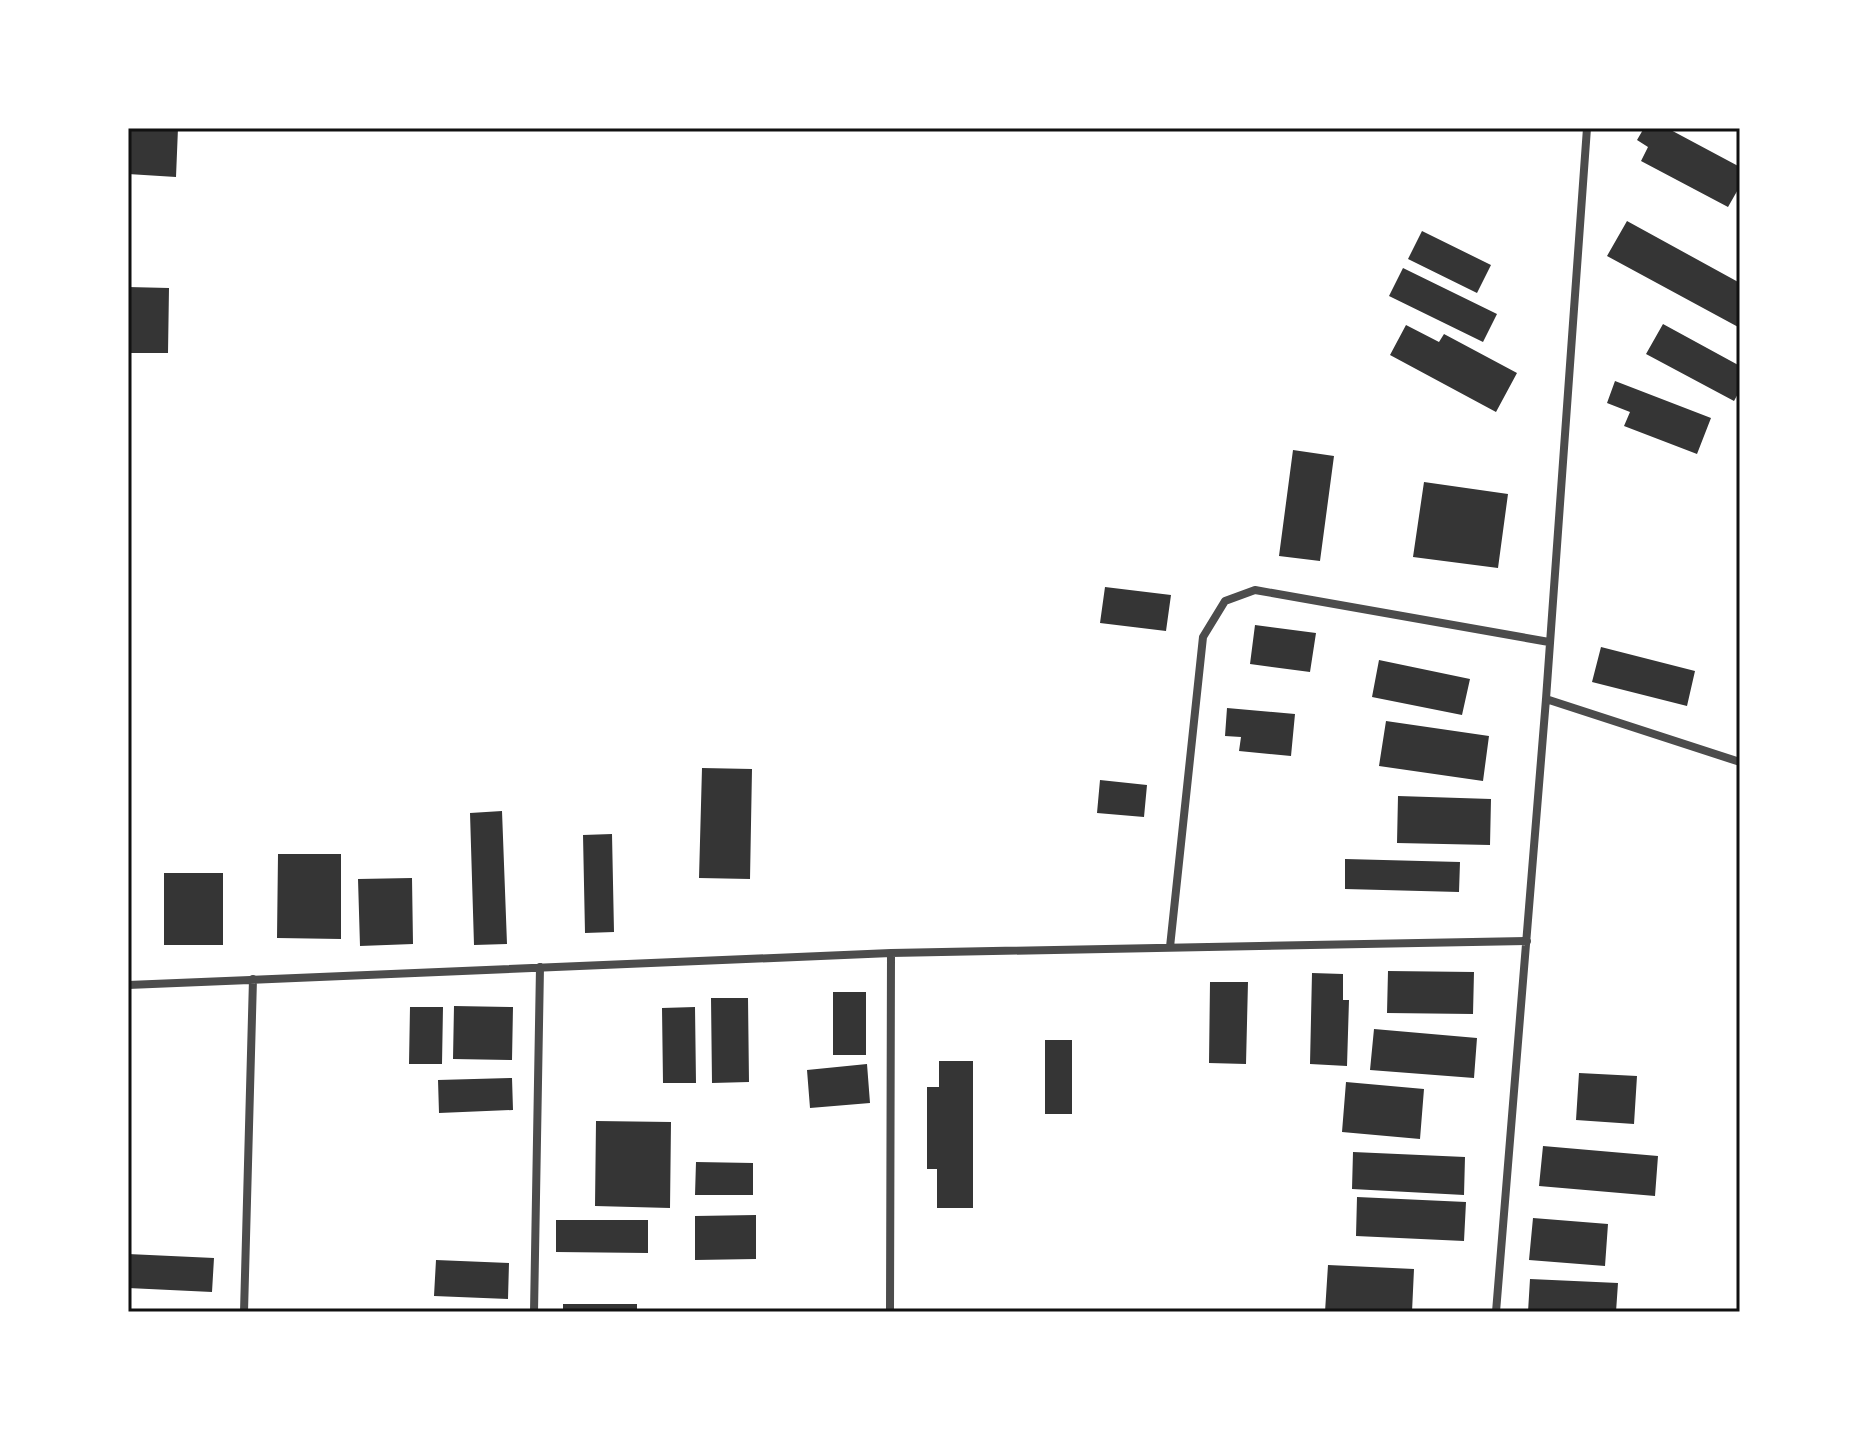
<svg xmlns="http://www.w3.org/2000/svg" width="1868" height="1440" viewBox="0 0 1868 1440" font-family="Montserrat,sans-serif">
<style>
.building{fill:#353535}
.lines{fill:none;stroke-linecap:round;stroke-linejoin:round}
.minor{stroke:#4c4c4c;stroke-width:8}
.neatline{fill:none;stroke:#111;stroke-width:3}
</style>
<rect width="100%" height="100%" fill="#fff"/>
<path class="building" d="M128 128H178L176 177 128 174Z
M1644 128H1667L1740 167V186L1728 207 1641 161 1648 147 1637 140Z
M1627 221 1740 283V328L1607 256Z
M1422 231 1491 265 1477 293 1408 259Z
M1403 268 1497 314 1483 342 1389 296Z
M128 287 169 288 168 353H128Z
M1663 324 1740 366V390L1734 401 1646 354Z
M1406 325 1439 342 1444 334 1517 373 1496 412 1390 355Z
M1615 381 1711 418 1697 454 1624 426 1630 412 1607 403Z
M1293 450 1334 456 1320 561 1279 556Z
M1424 482 1508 494 1498 568 1413 557Z
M1105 587 1171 595 1166 631 1100 623Z
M1255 625 1316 633 1310 672 1250 664Z
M1601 647 1695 671 1687 706 1592 682Z
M1379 660 1470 679 1462 715 1372 697Z
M1227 708 1295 714 1291 756 1239 751 1241 737 1225 736Z
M1386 721 1489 736 1483 781 1379 766Z
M702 768 752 769 750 879 699 878Z
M1100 780 1147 785 1144 817 1097 813Z
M1398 796 1491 799 1490 845 1397 843Z
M502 811 507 944 474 945 470 813Z
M612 834 614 932 585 933 583 835Z
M278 854H341V939L277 938Z
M1345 859 1460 862 1459 892 1345 889Z
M164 873H223V945H164Z
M412 878 413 944 360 946 358 879Z
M1388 971 1474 972 1473 1014 1387 1013Z
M1312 973 1343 974V1000H1349L1347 1066 1310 1064Z
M1210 982H1248L1246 1064 1209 1063Z
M833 992H866V1055H833Z
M711 998H748L749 1082 712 1083Z
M454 1006 513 1007 512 1060 453 1059Z
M410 1007H443L442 1064H409Z
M695 1007 696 1083H663L662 1008Z
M1374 1029 1477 1038 1474 1078 1370 1070Z
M1045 1040H1072V1114H1045Z
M939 1061H973V1208H937V1169H927V1087H939Z
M867 1064 870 1103 810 1108 807 1070Z
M1579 1073 1637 1076 1634 1124 1576 1120Z
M512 1078 513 1110 439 1113 438 1080Z
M1346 1082 1424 1089 1420 1139 1342 1132Z
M596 1121 671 1122 670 1208 595 1206Z
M1543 1146 1658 1156 1655 1196 1539 1186Z
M1353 1152 1465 1157 1464 1195 1352 1189Z
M696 1162 753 1163V1195H695Z
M1357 1197 1466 1202 1464 1241 1356 1236Z
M756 1215V1259L695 1260V1216Z
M1533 1218 1608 1224 1605 1266 1529 1260Z
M556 1220H648V1253L556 1252Z
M128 1254 214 1258 212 1292 128 1288Z
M436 1260 509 1263 508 1299 434 1296Z
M1328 1265 1414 1269 1412 1312H1325Z
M1530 1279 1618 1283 1616 1312H1528Z
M563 1304H637V1312H563Z"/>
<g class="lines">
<path class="minor" d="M1546 699 1740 762
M1170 947 1203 637 1225 601 1255 590 1549 642
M128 985 891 953 1527 941
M244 1312 253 979
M534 1312 540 967
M890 1312 891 953
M1496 1312 1546 699 1587 128"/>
</g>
<rect width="1868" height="1440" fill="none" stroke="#ffffff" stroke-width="260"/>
<rect x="130" y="130" width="1608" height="1180" class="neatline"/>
</svg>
